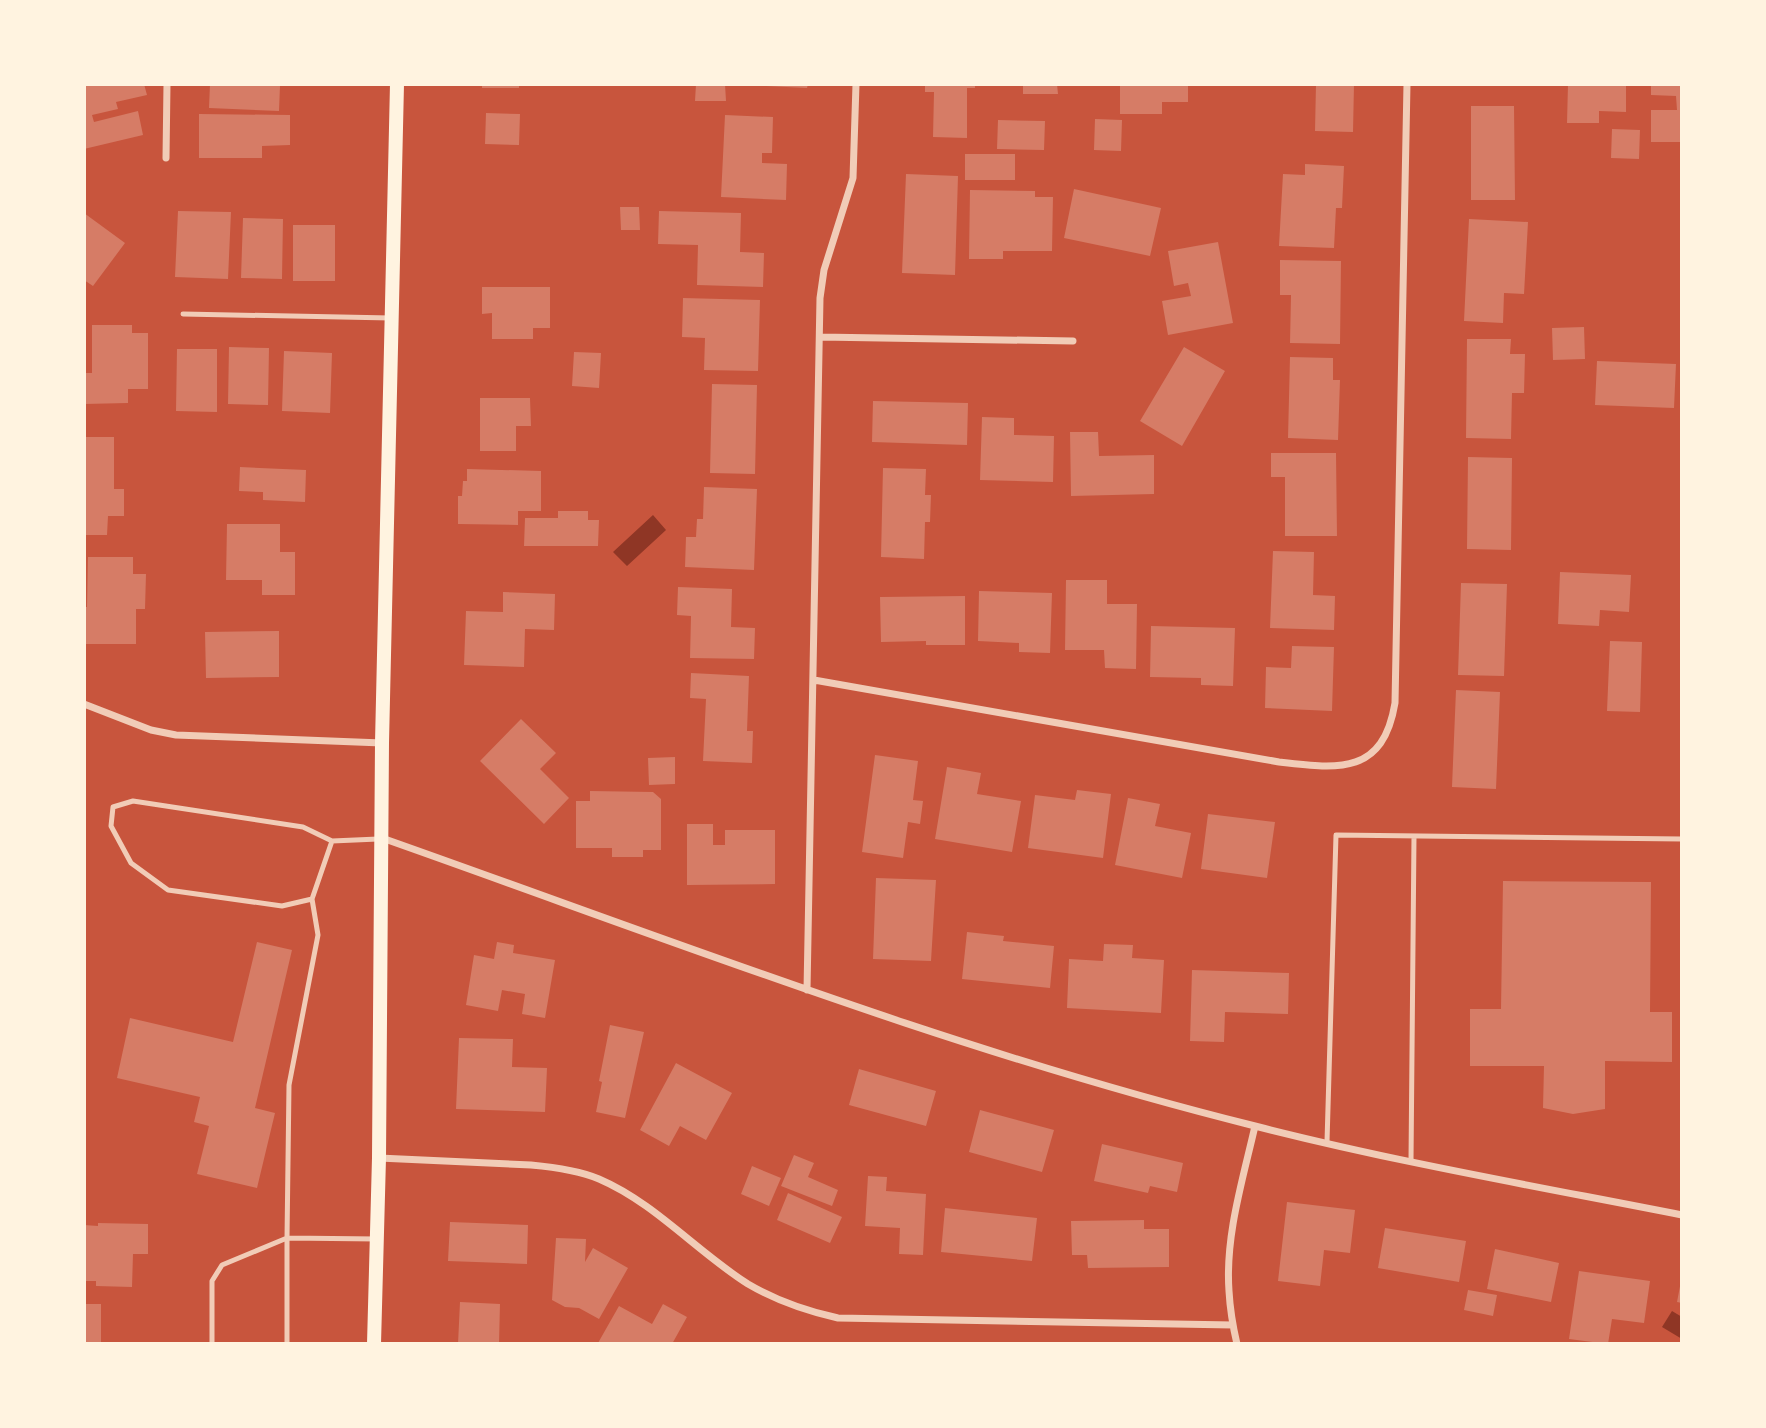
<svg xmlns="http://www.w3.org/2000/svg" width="1766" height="1428" font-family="'PT Sans Narrow',sans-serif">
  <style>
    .water { fill: #8f3625 }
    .building { fill: #d67c66 }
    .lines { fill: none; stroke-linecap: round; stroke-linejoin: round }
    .service { stroke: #f1ccb7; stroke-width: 5 }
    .minor { stroke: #f1ccb7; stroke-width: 7 }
    .secondary { stroke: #fff3e0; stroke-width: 14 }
  </style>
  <rect width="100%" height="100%" fill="#c8553d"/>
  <!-- water -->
  <path class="water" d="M653,515l13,15 -39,36 -14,-14z
    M1672,1311l10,6v22l-20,-12z"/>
  <!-- building -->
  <path class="building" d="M84,84h60l3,11 -31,7 2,7 -26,6 2,7 44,-11 5,24 -59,14z
    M210,84h64v2h6l-1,25 -70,-3z
    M482,84h37v4h-37z
    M696,84h29l1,17h-31z
    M766,84h42l-1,4 -41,-2z
    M925,84h50v4h-8v50l-34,-1 1,-45h-9z
    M1023,84h34l1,10h-35z
    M1120,84h68v18h-26v12h-42z
    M1316,84h38l-1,48 -38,-1z
    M1568,84h58v28l-27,-1v12h-32z
    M1651,84h31v58h-31v-32h26l-1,-14 -25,-1z
    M1471,106h43l1,94h-44z
    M486,113l34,1 -1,31 -34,-1z
    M199,114l91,1v30l-28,1v12h-63z
    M725,115l48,2 -1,36h-10v10l25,1 -1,36 -65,-3z
    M1095,119l27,1 -1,31 -27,-1z
    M998,120l47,1 -1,29 -47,-1z
    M1612,129l28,1 -1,29 -28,-1z
    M965,154h50v26h-50z
    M1305,164l39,2 -2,42h-6l-2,40 -55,-2 4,-72 22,1z
    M906,174l52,2 -3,99 -53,-2z
    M1074,189l87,19 -11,48 -86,-18z
    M970,190l65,1v6h18l-1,54h-49v8h-34z
    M620,207h19l1,23h-19z
    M178,211l53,1 -3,67 -53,-2z
    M659,211l82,2 -1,39 24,1 -1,34 -66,-2 1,-40 -40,-1z
    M84,213l41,30 -32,43 -9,-6z
    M243,218l40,1 -1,60 -41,-1z
    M1469,219l59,3 -4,72 -20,-1 -1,30 -39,-2z
    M293,225h42v56h-42z
    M1218,242l15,81 -65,12 -6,-34 29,-5 -3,-13 -14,3 -6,-35z
    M1280,260l61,1 -1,83 -50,-1 1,-48h-11z
    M482,287h68v41h-17v11h-41v-26l-10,1z
    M683,298l77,2 -2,71 -54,-1 1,-32 -23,-1z
    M92,325h40v8h16v56h-20v14l-44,1v-31h8z
    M1584,327l1,32 -32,1 -1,-32z
    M1467,339h44l-1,15h15l-1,39h-12l-1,46 -45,-1z
    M229,347l40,1 -1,57 -40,-1z
    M1184,347l41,24 -43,75 -42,-25z
    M177,349h40v63l-41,-1z
    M284,351l48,2 -2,60 -48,-2z
    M574,352l27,1 -2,35 -27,-2z
    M1290,357l43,1v22h7l-2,60 -50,-2z
    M1597,361l79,3 -2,44 -79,-3z
    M712,384l45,1 -2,89 -45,-1z
    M480,398h50l1,28h-15v25h-36z
    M873,401l95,2 -1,42 -95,-3z
    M982,417l32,1v17l40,1 -1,46 -73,-2z
    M1070,432h28l1,24 55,-1v39l-83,2z
    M84,437h30v52h10v27h-16l-1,19h-23z
    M1271,453h65l1,83h-52v-59h-14z
    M1468,457l44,1 -1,92 -44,-1z
    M240,467l66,3 -1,32 -42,-2v-8l-24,-1z
    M883,468l43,1 -1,26h6l-1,27h-5l-1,37 -43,-2z
    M467,469l74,2v40h-23v14l-60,-1v-28h4l1,-15h4z
    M704,487l53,2 -3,81 -69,-3 1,-30h10l1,-18h6z
    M558,511h30v9h11l-1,26h-74l1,-28h33z
    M227,524h53v28h15v43h-33v-15h-36z
    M1273,551l41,1 -1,43 22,1 -1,34 -64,-2z
    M88,557h45v17h13l-1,35h-9v35h-52v-37h3z
    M1560,572l71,3 -2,37 -29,-2 -1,16 -41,-2z
    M1066,580h41v24h30l-1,65 -31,-1 -1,-18h-39z
    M1461,583l46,1 -3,92 -46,-1z
    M678,587l54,2 -1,38 24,1 -1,31 -64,-1 1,-42 -14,-1z
    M979,591l73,2 -2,60 -31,-1v-9l-41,-2z
    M503,592l52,2 -1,36 -29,-1 -1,38 -60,-2 2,-54 37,1z
    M965,596v49h-39v-4l-45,1 -1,-45z
    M1151,626l84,2 -2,58 -32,-1v-7l-51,-1z
    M279,631v46l-73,1 -1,-46z
    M1610,641l32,1 -2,70 -33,-1z
    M1292,646l42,1 -2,64 -67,-3 1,-41 25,1z
    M691,673l58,3 -2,55h6l-1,32 -49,-2 3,-62 -16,-1z
    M1456,690l44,2 -4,97 -44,-2z
    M521,719l35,34 -16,16 29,29 -25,26 -64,-63z
    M875,755l43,6 -5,39 10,1 -3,23 -12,-2 -5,36 -41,-6z
    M675,757v27l-26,1 -1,-27z
    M947,767l34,6 -4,21 44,7 -9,51 -77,-13z
    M1077,790l34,4 -8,64 -75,-10 7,-53 40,5z
    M590,791l63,1 8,7v51h-18v7h-31v-9h-36v-47h14z
    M1128,798l32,6 -5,22 36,7 -9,45 -67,-13z
    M1208,814l67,8 -8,56 -66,-9z
    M687,824h26v21h12v-15h50v54l-88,1z
    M876,878l60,2 -5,81 -58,-2z
    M1503,881l148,1 -1,130h22v50l-67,-1v48l-32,5 -30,-6 1,-42h-74v-57h31z
    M967,932l37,4 -1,5 51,5 -4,42 -88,-9z
    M257,942l35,8 -37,158 20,5 -18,75 -60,-14 12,-48 -15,-4 6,-25 -83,-19 13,-60 103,24z
    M497,942l17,3 -1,8 42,7 -10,58 -23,-4 3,-20 -23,-4 -4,21 -32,-6 8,-50 20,4z
    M1104,944l29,1 -1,13 32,2 -3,53 -94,-5 2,-49 34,2z
    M1192,970l97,3 -1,41 -63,-2 -1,30 -34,-1z
    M610,1025l34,7 -19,86 -29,-6 6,-30 -3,-1z
    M459,1038l54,1 -1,28 35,1 -2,44 -89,-3z
    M676,1063l56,30 -26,47 -26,-14 -11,20 -29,-16z
    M859,1069l77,22 -10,35 -77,-21z
    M980,1110l74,20 -12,42 -73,-20z
    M1102,1144l81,19 -6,29 -27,-6 -2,7 -54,-12z
    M794,1155l20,8 -6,14 30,13 -6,16 -51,-20z
    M752,1166l29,12 -12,28 -28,-12z
    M868,1176l19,1 -1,14 40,3 -3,61 -24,-1 1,-26 -35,-2z
    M788,1193l54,24 -12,26 -53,-23z
    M1287,1202l68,8 -5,43 -26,-3 -4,36 -42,-5z
    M945,1208l92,10 -5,43 -91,-9z
    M1144,1220v9h25v38l-81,1 -1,-13h-15l-1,-34z
    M450,1222l78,3 -1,39 -79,-3z
    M98,1223l50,1v30h-15l-1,33 -36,-1v-5h-12v-56l14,1z
    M1385,1228l81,13 -7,41 -81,-14z
    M556,1238l30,1 -1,23 8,-14 35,20 -29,51 -20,-11 -14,-1 -13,-7z
    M1495,1249l64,14 -8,39 -64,-13z
    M1579,1271l71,10 -6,42 -32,-4 -4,25 -39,-5z
    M1681,1281h1v22l-5,-1z
    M1468,1290l29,5 -4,21 -29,-6z
    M460,1302l40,2 -1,40h-41z
    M84,1304h17v40h-17z
    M663,1304l24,13 -15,27 -74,-1 21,-37 33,18z"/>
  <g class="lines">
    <!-- service -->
    <path class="service" d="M183,314l208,4
      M332,841l-20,58 6,36 -29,150 -2,153 90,1
      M312,899l-30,7 -114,-16 -37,-27 -20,-37 2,-19 20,-6 170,26 29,14 46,-2
      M1327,1142l9,-307 346,4
      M1411,1161l3,-325
      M212,1344v-63l10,-16 65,-27v106"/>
    <!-- minor -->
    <path class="minor" d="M166,158l1,-74
      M820,337l253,4
      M814,680l465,82c60,7 104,13 116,-59l12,-619
      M84,704l67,26 25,5 206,8
      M382,838c289,102 575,214 873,288 141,36 285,61 427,89
      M807,990l13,-692 4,-28 29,-92 3,-94
      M379,1158l152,7c22,2 47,5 68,14 56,24 98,73 149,105 29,17 58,27 90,34l395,7
      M1237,1344c-4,-17 -7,-35 -8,-53 -4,-55 14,-112 26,-165"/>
    <!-- secondary -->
    <path class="secondary" d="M374,1344l5,-186 3,-415 15,-659"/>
  </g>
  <!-- border -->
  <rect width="1766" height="1428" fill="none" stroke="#fff3e0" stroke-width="172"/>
</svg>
